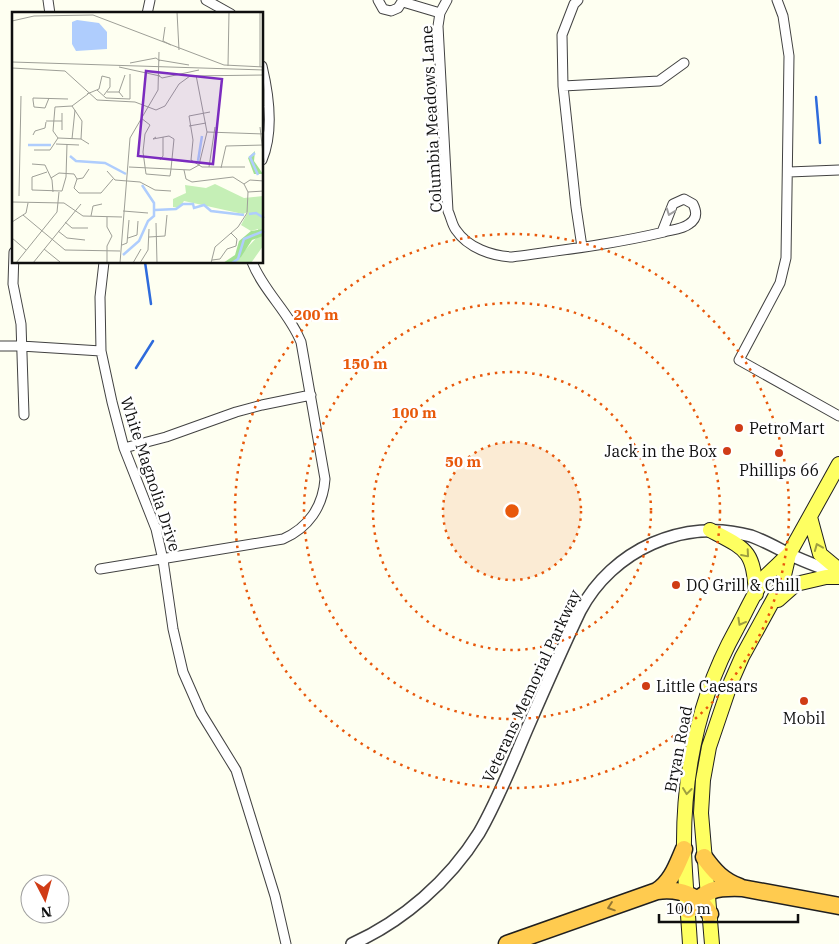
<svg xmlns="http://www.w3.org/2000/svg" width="839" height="944" font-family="'IBM Plex Serif',serif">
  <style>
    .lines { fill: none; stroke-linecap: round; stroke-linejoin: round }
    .stream { stroke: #2e6bdc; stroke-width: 2.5 }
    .minor-casing { stroke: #424242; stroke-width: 11 }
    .tertiary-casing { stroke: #424242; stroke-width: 14 }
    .primary-casing { stroke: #202020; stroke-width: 16 }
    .motorway-casing { stroke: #202020; stroke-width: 19 }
    .minor { stroke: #fff; stroke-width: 9 }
    .tertiary { stroke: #fff; stroke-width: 11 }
    .primary { stroke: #feff61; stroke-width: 14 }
    .motorway { stroke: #ffcb4f; stroke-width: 16 }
    .oneway { stroke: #9f9f9f }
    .oneway2 { stroke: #9e9f40 }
    .oneway3 { stroke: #937632 }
    .ring { fill: none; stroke: #e8590c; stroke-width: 2.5; stroke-dasharray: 2.5 5 }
    .poi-dot { fill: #d03c16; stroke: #fff; stroke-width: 2 }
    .labels { text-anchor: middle; stroke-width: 5; stroke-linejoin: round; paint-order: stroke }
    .street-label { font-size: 16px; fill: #0f0f0f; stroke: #fff }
    .poi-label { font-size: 16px; fill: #0f0f0f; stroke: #fff; text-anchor: start }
    .inset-river { fill: none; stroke: #afcdfd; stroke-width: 2.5 }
    .inset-road { fill: none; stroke: #9e9f97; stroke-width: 1 }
    .view { fill: #7b2cbf; fill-opacity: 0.15; stroke: #7b2cbf; stroke-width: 2.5 }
    .inset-edge { fill: none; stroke: #0f0f0f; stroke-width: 2.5 }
    .centre { fill: #e8590c; stroke: #fff; stroke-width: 2.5 }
    .ring-label { font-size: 15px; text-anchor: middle; font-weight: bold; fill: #e8590c; stroke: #fff; stroke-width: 5; stroke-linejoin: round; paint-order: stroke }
  </style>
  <rect width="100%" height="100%" fill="#fefff1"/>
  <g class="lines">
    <!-- stream -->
    <path class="stream" d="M816,97l4,46
      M145,262l6,42
      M136,368l17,-27"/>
    <!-- minor casing -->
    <g class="minor-casing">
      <path id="minor" d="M48,0l2,14
        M206,0l25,14
        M378,0l5,9 8,2 7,-3 5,-8
        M447,0l-7,13 -2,13 10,185c3,6 4,14 8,19 12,18 36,26 56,27 51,-7 102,-13 152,-25 7,-2 19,-3 25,-8 8,-5 8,-12 4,-20l-9,-5 -11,5 -11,28
        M578,0l-4,4 -12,31 1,51 13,121 6,40
        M777,0l6,16 6,40 -3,202 -6,25 -41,77 100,56
        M403,2l37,11
        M147,14l3,-14
        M262,66c7,29 12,66 0,94
        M563,86l96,-5 25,-18
        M789,172l50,-2
        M14,252l-1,32 8,40 3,91
        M104,262l-4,35 1,54 11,51 12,46 32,81 7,31 10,69 10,43 18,41 35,57 39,126 11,48
        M0,346h21l80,5
        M124,448l42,-11 70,-25 26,-7 49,-10
        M100,569l183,-30c25,-11 40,-32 42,-60l-24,-137c-12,-30 -37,-50 -49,-80"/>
    </g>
    <!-- tertiary casing -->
    <g class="tertiary-casing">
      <path id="tertiary" d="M352,944c51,-23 97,-63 127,-111 19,-33 33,-69 48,-104 17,-39 34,-78 53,-118 32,-61 104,-94 171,-75 14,5 26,12 38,18 16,8 33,14 50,20"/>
    </g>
    <!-- primary casing -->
    <g class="primary-casing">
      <path id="primary" d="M810,517l10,37 19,16
        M710,530c38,20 43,20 46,64
        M778,600l18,-16 30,-7h13
        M690,944c-2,-32 -5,-63 -6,-94 -1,-79 15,-154 53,-222 8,-14 20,-42 30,-53 7,-7 15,-14 22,-21
        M712,944l-11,-131 2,-33 6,-33 22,-65 11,-25 40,-73 7,-30 50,-90"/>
    </g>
    <!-- motorway casing -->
    <g class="motorway-casing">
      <path id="motorway" d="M704,857c10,14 19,24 36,30
        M657,891c22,-3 41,4 53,23
        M688,910c17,-21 28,-23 54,-22l97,18
        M507,944l150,-53c15,-10 20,-26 27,-42"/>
    </g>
    <!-- minor -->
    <use href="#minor" class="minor"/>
    <!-- tertiary -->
    <use href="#tertiary" class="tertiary"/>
    <!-- primary -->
    <use href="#primary" class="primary"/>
    <!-- motorway -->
    <use href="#motorway" class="motorway"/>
  </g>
  <!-- one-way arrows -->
  <defs><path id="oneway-chevron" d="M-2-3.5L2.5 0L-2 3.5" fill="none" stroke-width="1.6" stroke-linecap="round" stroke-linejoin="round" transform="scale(1.25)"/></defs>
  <use class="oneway" href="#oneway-chevron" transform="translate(670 212) rotate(110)"/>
  <g class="oneway2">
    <use href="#oneway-chevron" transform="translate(818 547) rotate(-112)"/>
    <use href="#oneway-chevron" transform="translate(746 554) rotate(49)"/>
    <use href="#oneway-chevron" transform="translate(741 622) rotate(119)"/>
    <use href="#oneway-chevron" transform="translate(687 791) rotate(97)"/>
  </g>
  <use class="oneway3" href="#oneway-chevron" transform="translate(611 907) rotate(161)"/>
  <!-- distance rings -->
  <circle cx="512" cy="511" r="69" fill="#e8590c" fill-opacity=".12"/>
  <g class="ring">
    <circle cx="512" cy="511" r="69"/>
    <circle cx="512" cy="511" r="139"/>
    <circle cx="512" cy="511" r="208"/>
    <circle cx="512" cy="511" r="277"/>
  </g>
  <!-- markers -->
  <g class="poi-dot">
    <circle cx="739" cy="428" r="5"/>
    <circle cx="727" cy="451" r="5"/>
    <circle cx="779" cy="453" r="5"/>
    <circle cx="676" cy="585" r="5"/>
    <circle cx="646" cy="686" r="5"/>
    <circle cx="804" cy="701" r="5"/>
  </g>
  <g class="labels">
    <!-- street labels -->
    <g class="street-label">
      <text transform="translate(431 119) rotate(-93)" y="6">Columbia Meadows Lane</text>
      <text transform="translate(151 474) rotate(72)" y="6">White Magnolia Drive</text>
      <text transform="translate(531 686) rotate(-65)" y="6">Veterans Memorial Parkway</text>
      <text transform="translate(678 749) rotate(-79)" y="6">Bryan Road</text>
    </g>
    <!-- poi labels -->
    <g class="poi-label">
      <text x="749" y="434">PetroMart</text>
      <text x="717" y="457" text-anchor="end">Jack in the Box</text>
      <text x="779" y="476" text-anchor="middle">Phillips 66</text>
      <text x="686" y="591">DQ Grill &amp; Chill</text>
      <text x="656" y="692">Little Caesars</text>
      <text x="804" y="724" text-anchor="middle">Mobil</text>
    </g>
  </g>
  <!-- overview -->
  <g transform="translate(12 12)">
    <rect width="251" height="251" fill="#fefff1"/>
    <path d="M203,172l29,14 19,-2v50l-12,17h-18l25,-27v-7l-7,2 -10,-6 7,-13 -5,2 -59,-13 -5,7 -6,-1v-8l13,-6 -1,-8 21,3z" fill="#c5efb6"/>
    <path d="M243,139l-1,10 9,13h-9l-6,-16zM252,217l-1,7 -11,4 -11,17 -8,6h-10l12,-8 4,-14 12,-10z" fill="#a3e193"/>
    <path d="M65,8l22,3 8,9v17l-31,2 -4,-7v-22z" fill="#afcdfd"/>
    <path class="inset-river" d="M16,133h23M243,141l-5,4 8,18M58,144l6,5 29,2 21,11M186,149l4,-25M143,198l21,-1 7,-5h10l1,4 10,-3 7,6 33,4M237,202l7,-1 8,5M111,243l16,-14 9,-20 6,-5v-13l-12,-18M220,251l6,-4 6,-20 20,-8"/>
    <path class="inset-road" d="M165,0l2,38M0,9l22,-5 59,-1 131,50 40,2M153,15l-2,14 8,4M147,48l30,5M0,50l252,8M118,51l26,-5 4,3M216,54l1,-54M107,55l41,9M248,55v-55M0,56l53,3 32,29 38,2 21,8 9,-4 14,-22 11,-8 74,-1M146,63l4,3 37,-8M251,63l1,15M90,64l8,2v9l-6,8M85,78l9,8 24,1M252,78v16M95,80h12l4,5M107,80l6,-17M75,82l12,-5 3,-13M76,82l-16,12 -17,1 -2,24 5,7 23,1 8,5M118,87v-25M21,88v-2l35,1M21,88l1,7 11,1 4,-10M60,94l10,15 -1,18M198,100l-21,4 4,24 -2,20 11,7h43M129,106l9,7 -5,9 -2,18 3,22 24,2 1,-7M34,109h16M177,114l17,-3M248,115l4,35M50,118v-17M195,120l57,2M21,123l2,-4 10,-3 1,-6M144,125l-3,2 16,-3 5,3 -3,30M60,127l3,-29M44,132l23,1M22,138h16l8,-12M148,148l3,-4v-19M20,152l13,1 7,15 1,12M117,155l61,3 9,-5 8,-33 -11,-57M197,155l6,-40M209,156l5,-22 38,-1M172,158l2,9 6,3 41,-5 11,7 4,8 -1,21 -9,14 -23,20 -4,16M95,159l8,9 25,2 15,8 16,1M35,160l-15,5v13l30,1 4,-14 1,-33M39,166l8,-5 15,1 3,5 -3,9 5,5h22l12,-14M65,167l6,-1 6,-9M232,172l6,-4 14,1M236,180l16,-1M7,184l2,-100M0,190l52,1 19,13 39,1M111,199l25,2M11,203l42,35 55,1M79,204l2,-10 9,-2M0,210l14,-9 2,-10M53,210l7,6h16M144,211l1,40M46,219l9,7 18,2M137,225l16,-1 2,-21M0,226l14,12M116,226l9,-3 1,-14M110,233l5,-2 2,-23M32,237l16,13M200,248l8,-1 7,-10 9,-3 1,-7 -6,-6M4,251l41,-51 2,-20M21,251l48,-59M95,251v-17l5,-10 -5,-9v-10M108,251l10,-125 28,-48 1,-38M121,251l8,-14M128,251l8,-13 1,-21"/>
    <path class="view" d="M134,59l76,8 -9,85 -75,-8z"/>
    <rect width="251" height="251" class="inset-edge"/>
  </g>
  <circle cx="512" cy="511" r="8" class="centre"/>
  <g class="ring-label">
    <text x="316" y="320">200 m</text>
    <text x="365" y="369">150 m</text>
    <text x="414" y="418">100 m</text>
    <text x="463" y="467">50 m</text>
  </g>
  <!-- north arrow -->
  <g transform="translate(45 899) rotate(174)"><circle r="24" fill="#ffffff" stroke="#9f9f9f"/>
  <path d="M0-4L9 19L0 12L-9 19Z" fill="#d03c16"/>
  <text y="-8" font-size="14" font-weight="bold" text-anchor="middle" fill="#0f0f0f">N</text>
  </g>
  <!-- scale -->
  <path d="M659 914v8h139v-8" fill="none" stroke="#0f0f0f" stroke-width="2.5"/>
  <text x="666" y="914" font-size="15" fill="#0f0f0f" stroke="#ffffff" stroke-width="4" paint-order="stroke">100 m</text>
</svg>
